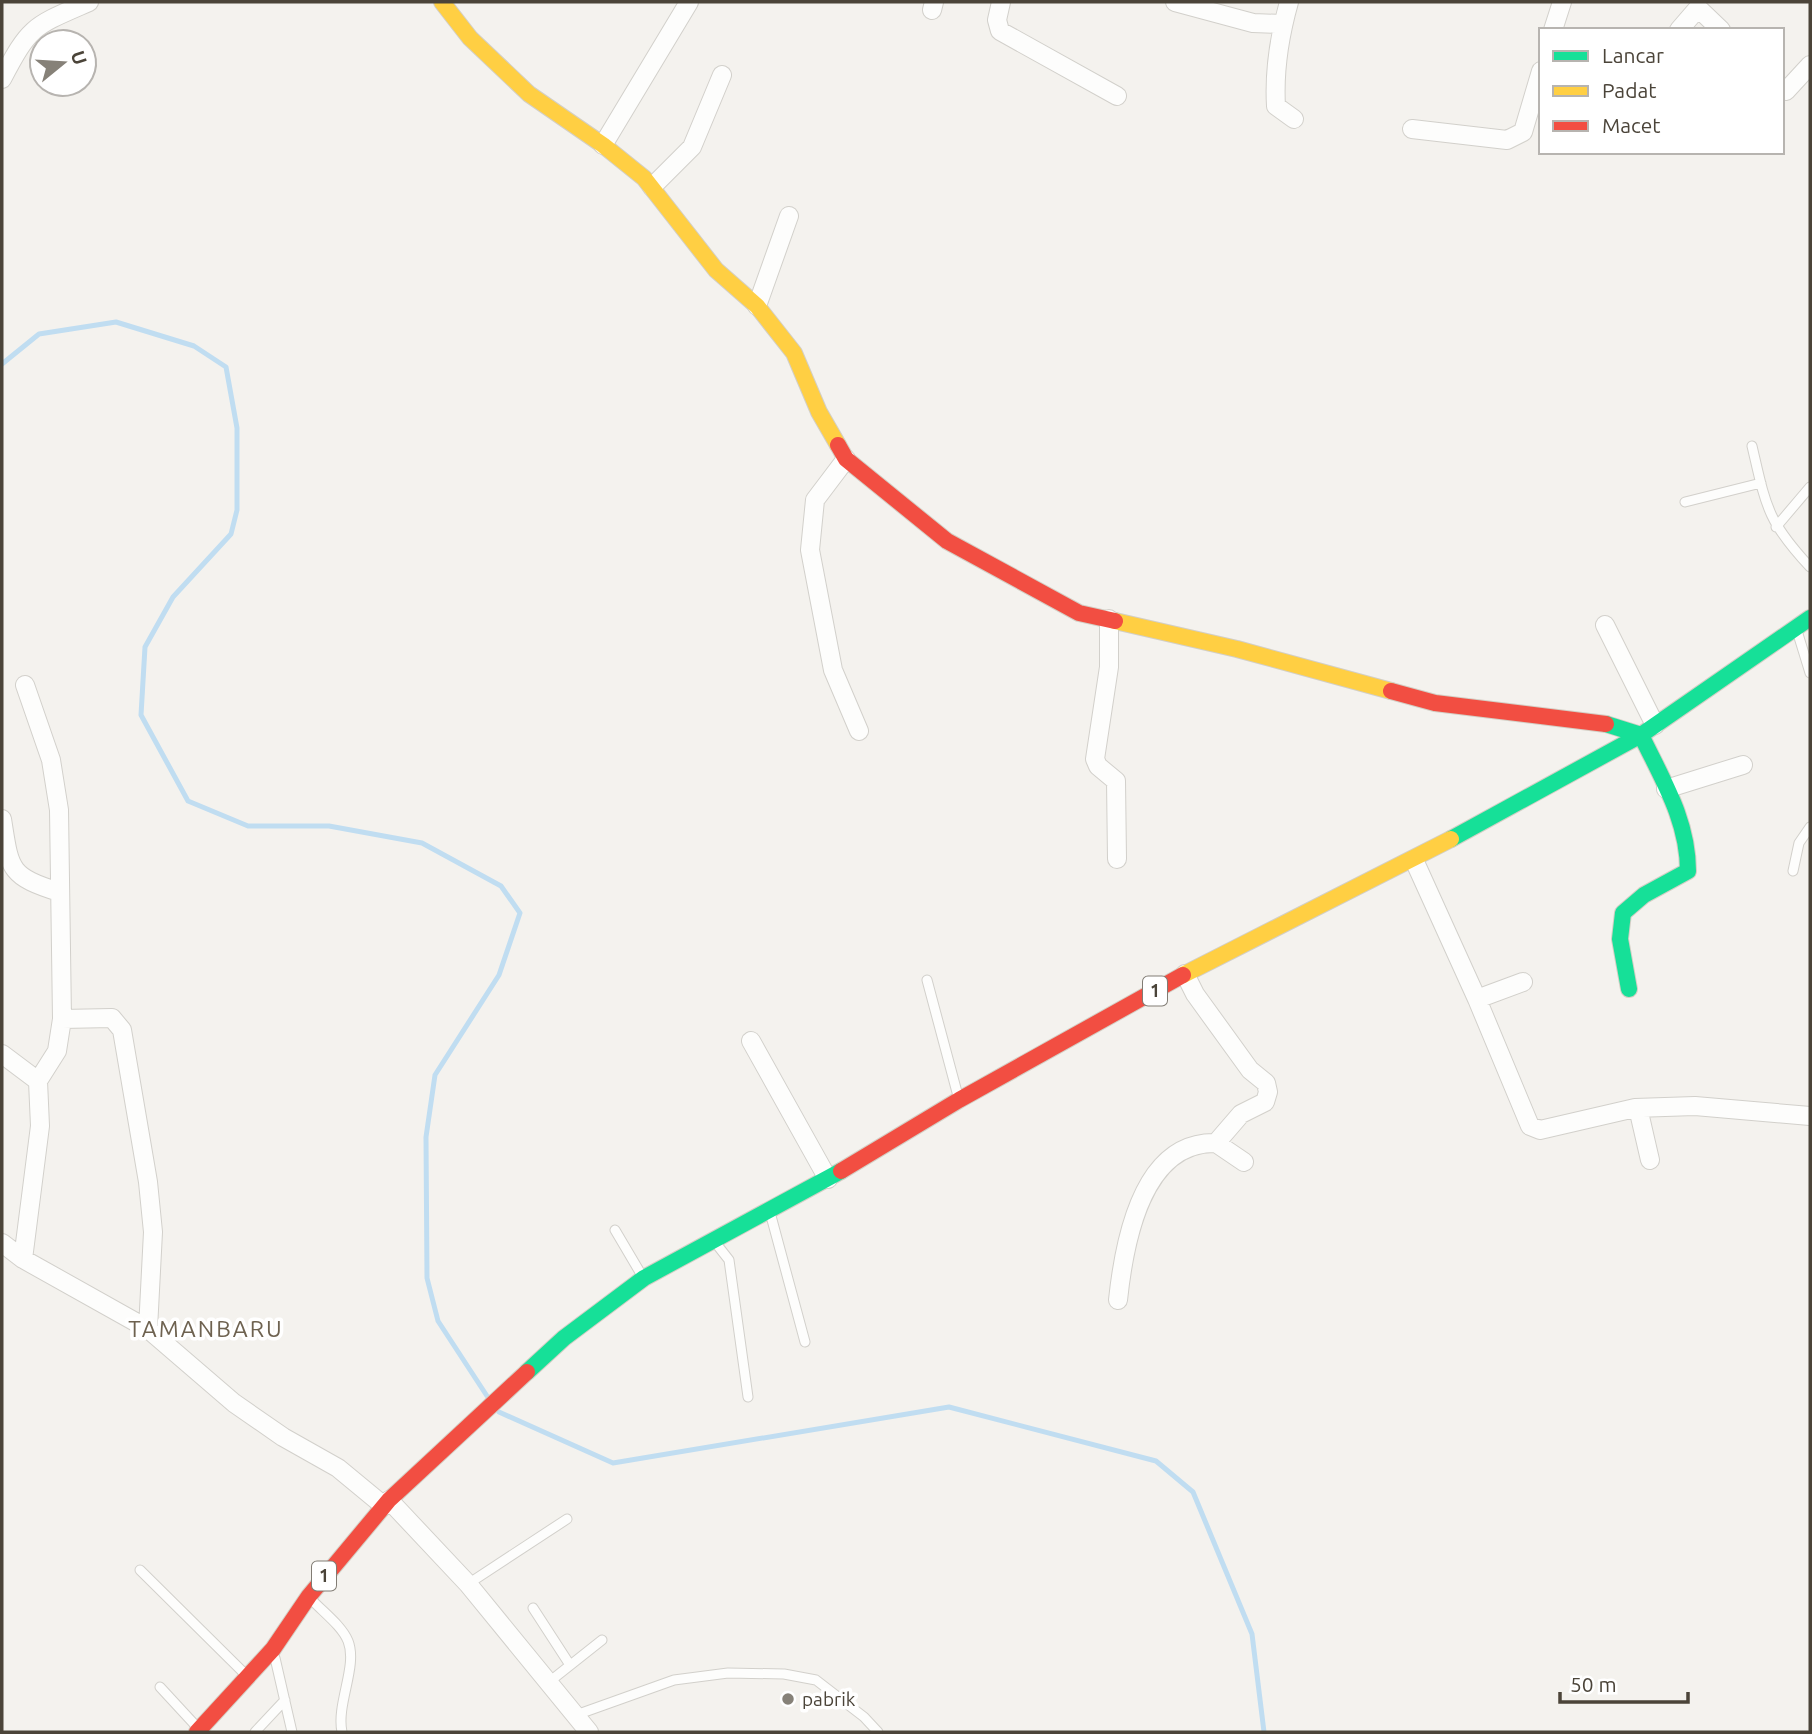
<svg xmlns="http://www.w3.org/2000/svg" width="1812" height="1734" font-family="Ubuntu,sans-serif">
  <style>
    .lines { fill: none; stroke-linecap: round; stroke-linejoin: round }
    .stream { stroke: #c0ddf1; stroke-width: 5 }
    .lane-casing { stroke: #d2d0cb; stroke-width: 11 }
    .street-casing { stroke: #d2d0cb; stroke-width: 20 }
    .fast-casing { stroke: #d3cfc5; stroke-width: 18 }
    .slow-casing { stroke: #d3cfc5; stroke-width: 18 }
    .jam-casing { stroke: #d3cfc5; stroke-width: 18 }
    .lane { stroke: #fdfdfc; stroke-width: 9 }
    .street { stroke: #fdfdfc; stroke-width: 18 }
    .fast { stroke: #16e098; stroke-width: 16 }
    .slow { stroke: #ffcf43; stroke-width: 16 }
    .jam { stroke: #f24e42; stroke-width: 16 }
    .poi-dot { fill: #868178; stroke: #fff; stroke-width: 2.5 }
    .labels { text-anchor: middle; stroke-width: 7; stroke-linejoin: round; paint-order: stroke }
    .shield { fill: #fff; stroke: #817c74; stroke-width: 2 }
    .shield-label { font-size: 18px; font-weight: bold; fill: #4b4439 }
    .poi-label { font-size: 19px; fill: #4b4439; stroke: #fff; text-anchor: start }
    .quarter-label { font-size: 23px; letter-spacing: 2px; fill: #6e6250; stroke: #fff }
  </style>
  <rect width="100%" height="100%" fill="#f4f2ee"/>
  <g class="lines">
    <!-- stream -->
    <path class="stream" d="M2,364l37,-30 77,-12 78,24 32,21 11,61v82l-6,24 -58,63 -28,50 -4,68 47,86 60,25h81l93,17 79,43 19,27 -21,62 -64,100 -9,62 1,141 11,43 49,75
      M499,1412l114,51 336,-56 207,54 37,31 59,142 12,98"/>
    <!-- lane casing -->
    <g class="lane-casing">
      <path id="lane" d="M1752,446c14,60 15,75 58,121
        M1685,502l76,-19
        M1776,527l34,-40
        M1798,634l12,39
        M1793,871l6,-28 11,-16
        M927,980l31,116
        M771,1216l34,126
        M615,1230l26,44
        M718,1246l11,14 19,137
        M140,1570l104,103
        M468,1584l99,-65
        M312,1600c11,12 30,26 36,41 10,25 -12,63 -6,91
        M533,1608l37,57
        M275,1658l17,74
        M549,1682l53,-42
        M160,1687l36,39
        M576,1715l98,-35 54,-7 56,1 32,6 48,37 14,15
        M255,1732l30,-32"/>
    </g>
    <!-- street casing -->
    <g class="street-casing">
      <path id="street" d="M1001,2l-4,18 3,11 117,65
        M1175,2l78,21 30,1
        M1289,2c-9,32 -15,70 -13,104l18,13
        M932,10l2,-8
        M1553,30l9,-28
        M1679,30l19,-22 23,22
        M2,79c28,-54 32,-53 87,-77
        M1782,88l4,3 24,-26
        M1412,129l95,11 16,-8 18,-61
        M603,145l86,-143
        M652,187l40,-40 30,-72
        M757,306l32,-90
        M846,459l-31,41 -5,50 23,120 26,61
        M1109,619v48l-14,92 3,7 18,15 1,78
        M1605,625l50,100
        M1666,789l77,-24
        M2,819c8,50 6,57 57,73
        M1414,860l63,139 53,127 10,4 95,-22 60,-2 115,10
        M1185,974l10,20 55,76 16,13 2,9 -3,10 -24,12 -25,29 28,19
        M1477,999l46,-17
        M62,1019l50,-1 10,12 26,152 5,50 -5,97
        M751,1041l77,138
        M2,1054l36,27
        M1638,1108l12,52
        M2,1243l21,16 125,70 86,74 49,34 55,31 46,38
        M23,1259l17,-133 -2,-45 19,-30 5,-32 -3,-209 -8,-50 -26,-75
        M1118,1300c6,-57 24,-159 98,-157
        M389,1500l79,84 121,148"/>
    </g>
    <!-- fast casing -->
    <g class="fast-casing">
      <path id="fast" d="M1606,724l35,11c21,44 47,85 47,136l-44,24 -21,18 -3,26 9,50
        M1451,839l190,-104 169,-117
        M527,1372l37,-34 80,-60 197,-107"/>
    </g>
    <!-- slow casing -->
    <g class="slow-casing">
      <path id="slow" d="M442,2l28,36 59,56 74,51 41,33 72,92 41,36 37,47 25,59 19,33
        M1115,621l122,28 154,42
        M1183,975l268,-136"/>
    </g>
    <!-- jam casing -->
    <g class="jam-casing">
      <path id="jam" d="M838,445l8,14 101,82 132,72 36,8
        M1391,691l44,12 171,21
        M841,1171l118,-71 224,-125
        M197,1732l76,-83 36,-53 80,-96 138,-128"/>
    </g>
    <!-- lane -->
    <use href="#lane" class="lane"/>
    <!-- street -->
    <use href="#street" class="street"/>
    <!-- fast -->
    <use href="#fast" class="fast"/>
    <!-- slow -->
    <use href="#slow" class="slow"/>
    <!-- jam -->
    <use href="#jam" class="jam"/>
  </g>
  <!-- markers -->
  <circle class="poi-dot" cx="788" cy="1699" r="7"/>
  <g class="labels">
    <!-- shield labels -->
    <g class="shield">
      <rect x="1143" y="976.5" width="24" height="29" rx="5"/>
      <rect x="312" y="1561.5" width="24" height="29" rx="5"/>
    </g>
    <g class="shield-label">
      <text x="1155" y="997">1</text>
      <text x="324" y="1582">1</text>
    </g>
    <!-- poi labels -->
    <g class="poi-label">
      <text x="802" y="1706">pabrik</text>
    </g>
    <!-- quarter labels -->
    <g class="quarter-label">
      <text x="206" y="1337">TAMANBARU</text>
    </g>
  </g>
  <!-- border -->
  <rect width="1812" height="1734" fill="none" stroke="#4b4439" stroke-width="7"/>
  <!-- legend -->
  <rect x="1539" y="28" width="245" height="126" fill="#ffffff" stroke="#b7b4b0" stroke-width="2"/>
  <rect x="1553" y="51" width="35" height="10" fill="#16e098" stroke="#b7b4b0" stroke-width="2"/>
  <text x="1602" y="63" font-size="21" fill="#4b4439">Lancar</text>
  <rect x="1553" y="86" width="35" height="10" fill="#ffcf43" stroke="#b7b4b0" stroke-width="2"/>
  <text x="1602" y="98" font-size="21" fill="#4b4439">Padat</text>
  <rect x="1553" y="121" width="35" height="10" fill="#f24e42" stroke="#b7b4b0" stroke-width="2"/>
  <text x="1602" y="133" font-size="21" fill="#4b4439">Macet</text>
  <!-- north arrow -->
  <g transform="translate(63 63) rotate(72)"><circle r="33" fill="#ffffff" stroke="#b7b4b0" stroke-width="2"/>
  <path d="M0-5L12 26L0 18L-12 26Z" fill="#868178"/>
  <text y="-10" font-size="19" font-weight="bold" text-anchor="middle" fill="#4b4439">U</text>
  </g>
  <!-- scale -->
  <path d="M1560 1692v10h128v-10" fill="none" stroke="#4b4439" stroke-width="3.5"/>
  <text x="1570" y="1692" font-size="21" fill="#4b4439" stroke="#ffffff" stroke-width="5" paint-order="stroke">50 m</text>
</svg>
